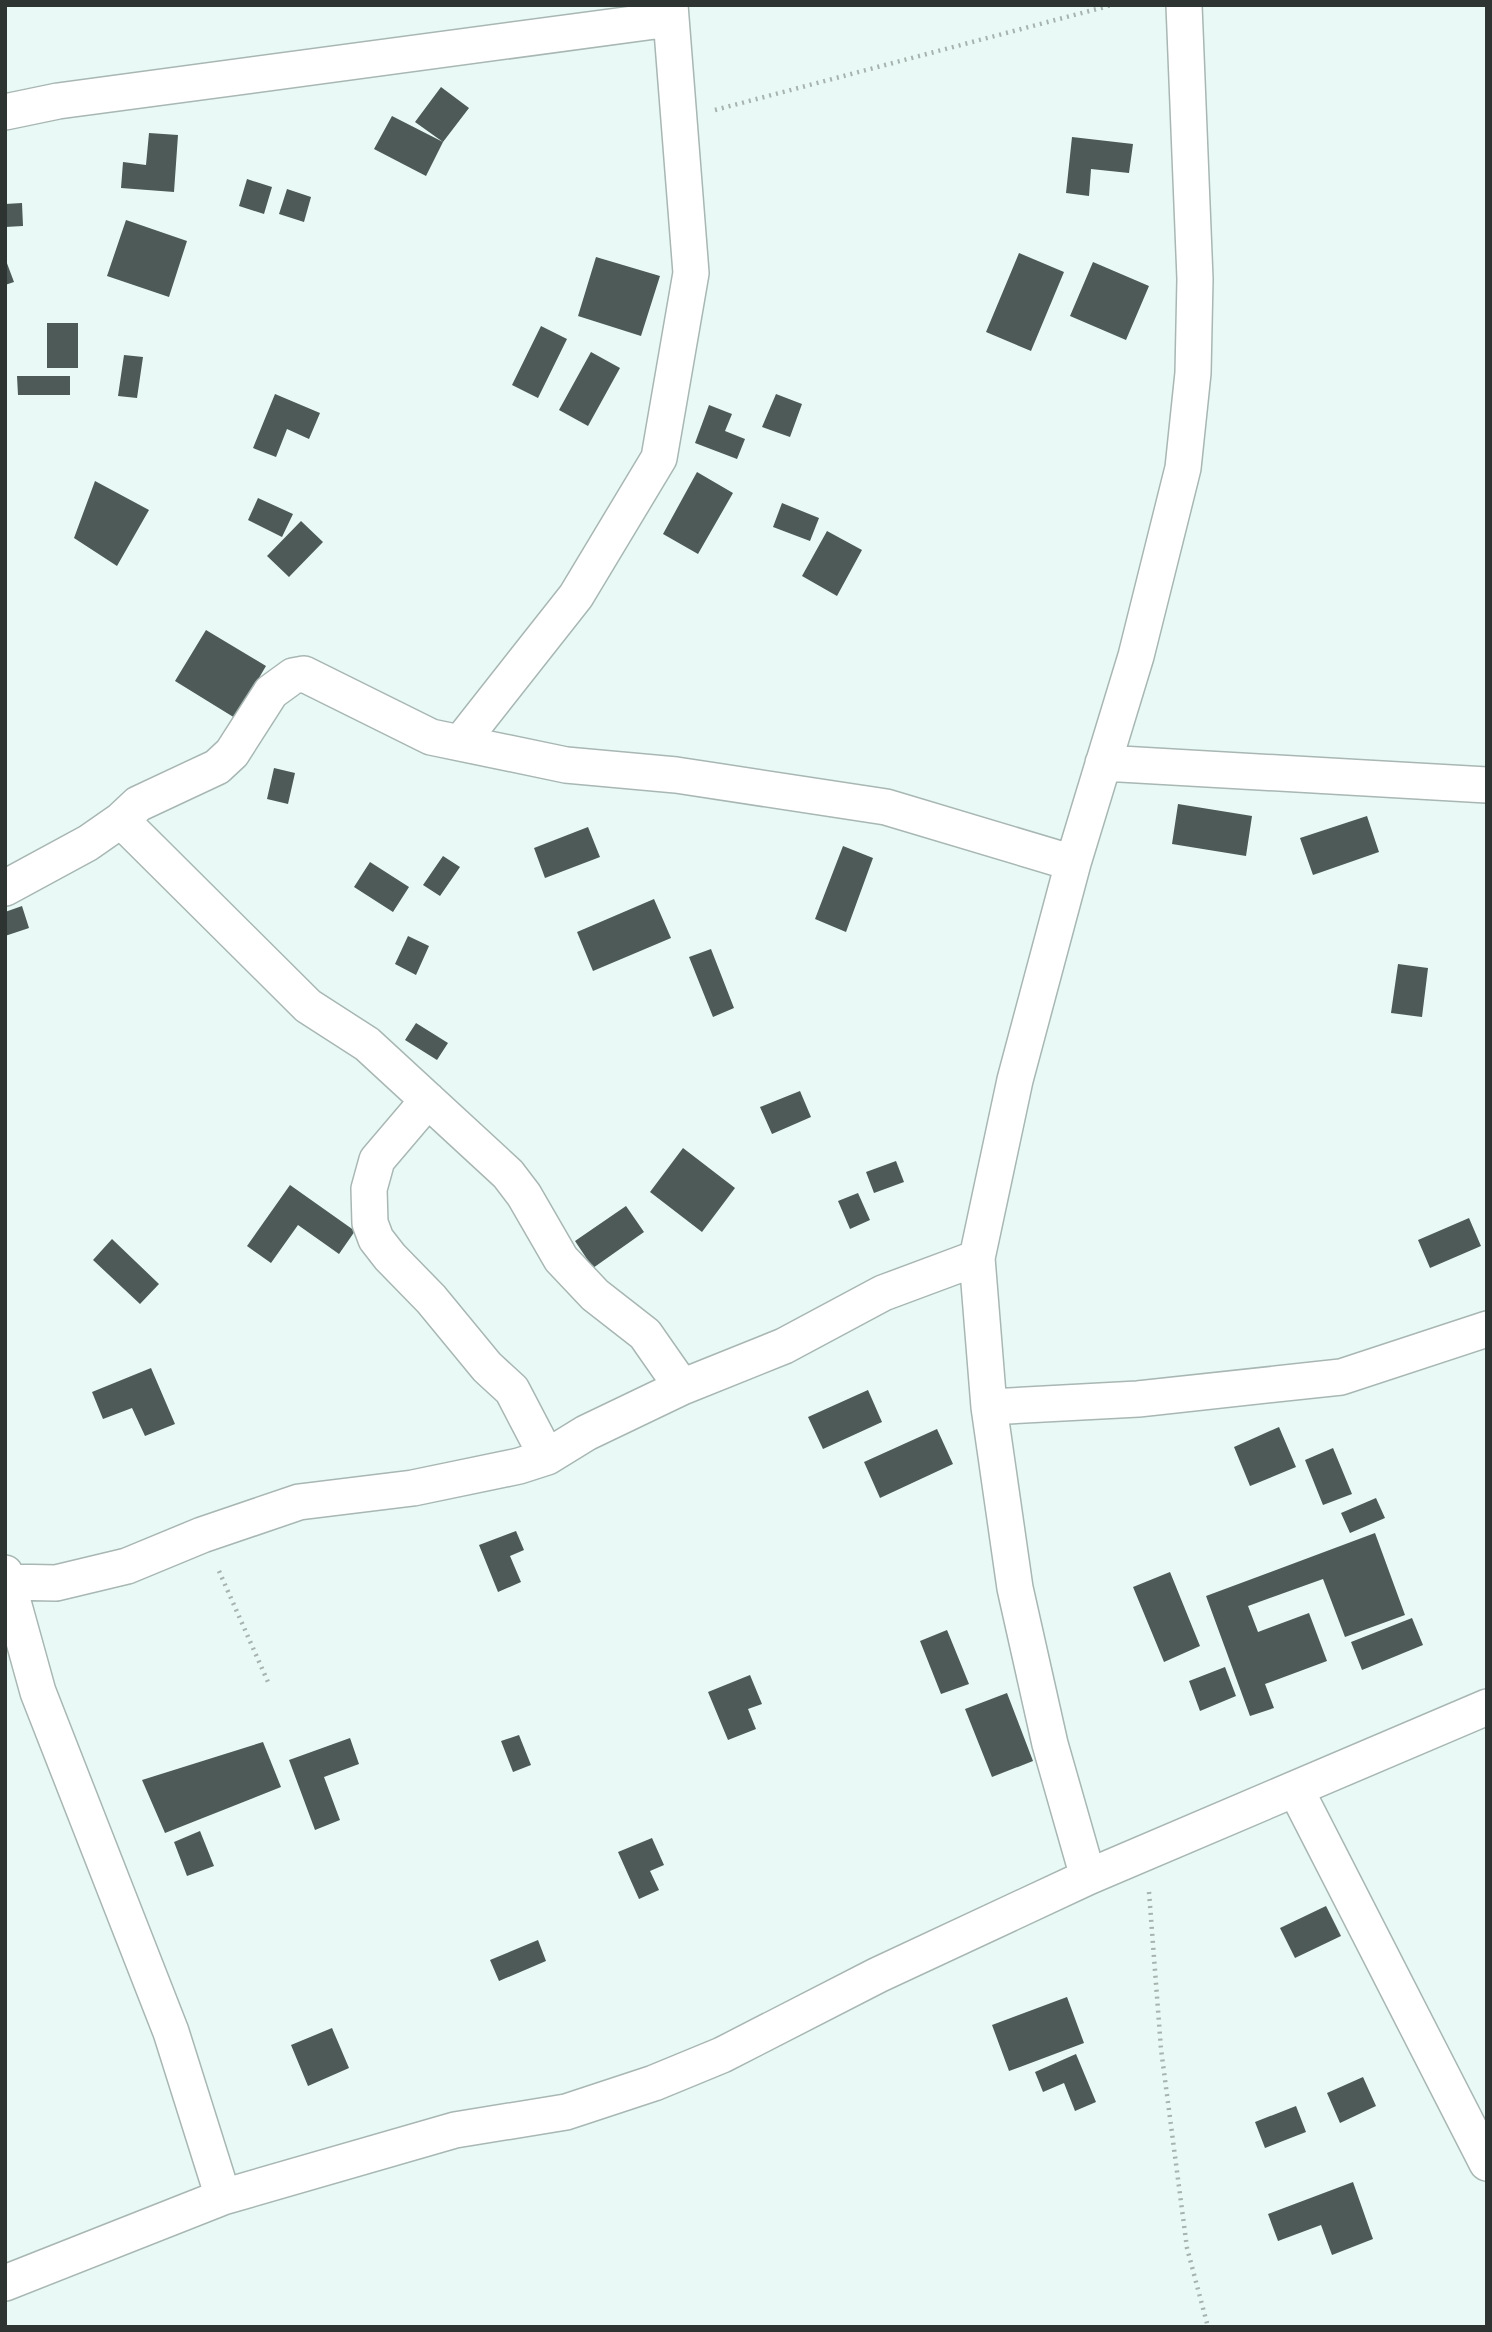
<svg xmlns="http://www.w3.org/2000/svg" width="1492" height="2332" font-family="Commissioner,sans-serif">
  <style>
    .building { fill: #4d5a57 }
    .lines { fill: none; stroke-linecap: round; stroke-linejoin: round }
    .street-casing { stroke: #a8b7b3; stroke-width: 38 }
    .path { stroke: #a6b3af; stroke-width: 4.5; stroke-dasharray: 2 5; stroke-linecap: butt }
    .street { stroke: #fff; stroke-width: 35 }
  </style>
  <rect width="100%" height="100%" fill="#e9f9f5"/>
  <!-- building -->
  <path class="building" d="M441,87l28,21 -26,34 -17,34 -52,-27 18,-33 51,26 -28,-20z
    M149,133l29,2 -4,57 -53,-4 2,-26 23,3z
    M1072,137l61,7 -4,29 -38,-4 -2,27 -23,-3z
    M247,179l25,8 -8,27 -25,-8z
    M287,189l24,8 -7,25 -25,-8z
    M22,203l1,23 -18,1v-23z
    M126,220l61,21 -18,56 -62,-21z
    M1019,253l45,19 -33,79 -45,-19z
    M596,257l64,19 -19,60 -63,-20z
    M5,258l9,24 -9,3z
    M1093,262l56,24 -23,54 -56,-24z
    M47,323h31v45h-31z
    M541,326l26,13 -29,59 -26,-13z
    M591,352l29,16 -32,58 -29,-16z
    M124,355l19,2 -6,41 -19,-2z
    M17,376h53v19h-52z
    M275,394l45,19 -11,26 -22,-10 -11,28 -23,-9z
    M776,394l26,10 -12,33 -28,-10z
    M709,405l23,9 -7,17 20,8 -8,20 -42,-16z
    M697,472l36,21 -35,61 -35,-20z
    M95,481l54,29 -32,56 -43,-28z
    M258,498l35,16 -11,23 -34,-17z
    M782,503l37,15 -9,23 -37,-14z
    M301,521l22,21 -34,35 -22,-21z
    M827,531l35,19 -25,46 -35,-20z
    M206,630l60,36 -31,52 -60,-37z
    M274,768l21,5 -7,31 -21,-5z
    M1178,804l74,12 -6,40 -74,-12z
    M1367,816l12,36 -66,23 -13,-37z
    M588,827l12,30 -55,21 -11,-30z
    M843,846l30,12 -27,74 -31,-13z
    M443,856l17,11 -20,29 -17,-11z
    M370,862l39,25 -16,25 -39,-25z
    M654,899l17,39 -78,33 -16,-39z
    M22,906l7,22 -24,8v-24z
    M408,936l21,10 -13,29 -21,-11z
    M711,949l23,59 -21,9 -24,-60z
    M1398,964l30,4 -6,49 -31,-4z
    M416,1023l32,20 -11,17 -32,-20z
    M800,1091l11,26 -39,17 -12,-27z
    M683,1148l52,40 -33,44 -52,-40z
    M896,1161l8,21 -30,11 -8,-21z
    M290,1185l65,46 -16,23 -41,-29 -27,38 -24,-17z
    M858,1193l12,27 -20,9 -12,-28z
    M626,1206l18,26 -51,36 -18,-27z
    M1469,1218l12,28 -51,22 -12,-28z
    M112,1239l47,45 -19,20 -47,-44z
    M151,1368l24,56 -30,12 -13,-28 -29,11 -11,-27z
    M868,1390l14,32 -59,27 -15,-32z
    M1279,1427l17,40 -46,19 -16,-39z
    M937,1429l16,35 -73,34 -16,-36z
    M1333,1448l19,46 -29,11 -18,-45z
    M1376,1498l9,20 -35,15 -9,-20z
    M516,1531l8,19 -14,6 11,26 -23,10 -19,-47z
    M1375,1533l30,82 -60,22 -22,-58 -75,27 10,26 51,-19 18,48 -62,23 9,24 -24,8 -44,-120z
    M1170,1572l30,74 -36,16 -31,-75z
    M1412,1618l11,27 -61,25 -11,-28z
    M947,1630l22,54 -28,10 -21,-53z
    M1225,1667l11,29 -36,15 -11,-30z
    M750,1675l12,29 -14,5 8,20 -28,11 -20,-48z
    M1007,1693l26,68 -41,16 -27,-68z
    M519,1735l12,30 -18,7 -12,-31z
    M350,1738l9,26 -35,13 16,43 -25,10 -26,-70z
    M263,1742l18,45 -116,46 -23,-53z
    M200,1831l14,35 -27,10 -13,-34z
    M652,1838l12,27 -14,6 9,19 -20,9 -21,-47z
    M1326,1906l15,30 -46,22 -15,-30z
    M538,1940l8,21 -47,20 -9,-21z
    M1067,1997l17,46 -75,28 -17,-46z
    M332,2028l17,40 -41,18 -17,-41z
    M1076,2054l20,48 -21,9 -11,-28 -21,9 -8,-20z
    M1363,2077l13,29 -36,17 -13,-30z
    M1296,2106l10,26 -41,16 -10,-26z
    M1353,2182l20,57 -41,16 -11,-30 -43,16 -10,-27z"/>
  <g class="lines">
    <!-- street casing -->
    <g class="street-casing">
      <path id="street" d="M5,112l53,-11 612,-82
        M461,742l115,-146 83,-138 32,-185 -21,-268
        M1103,763l384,22
        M121,820l187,186 59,38 141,130 16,21 37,64 34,36 50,39 37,53
        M5,888l83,-45 33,-23 17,-16 79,-37 15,-14 39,-61 22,-16 11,-2 127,63 135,28 110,10 210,32 187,56
        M428,1100l-51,60 -8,29 1,34 6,16 14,18 41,42 56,68 25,23 35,67
        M989,1407l149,-8 203,-22 146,-48
        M5,1573l33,119 133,340 52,165
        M8,1582l48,1 71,-17 75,-31 97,-33 114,-14 106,-22 28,-9 39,-24 96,-46 102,-41 99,-53 94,-35
        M1296,1790l191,373
        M1088,1877l-38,-133 -35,-156 -26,-181 -12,-149 38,-178 58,-217 63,-207 47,-188 10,-95 2,-94 -11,-274
        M5,2283l218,-86 232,-67 111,-18 88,-29 68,-28 156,-80 210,-98 399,-170"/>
    </g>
    <!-- path -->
    <path class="path" d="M715,110l397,-105
      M219,1571l49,111
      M1149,1892l12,157 26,199 21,79"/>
    <!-- street -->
    <use href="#street" class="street"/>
  </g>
  <!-- border -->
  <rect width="1492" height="2332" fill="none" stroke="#2e3432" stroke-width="14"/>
</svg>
